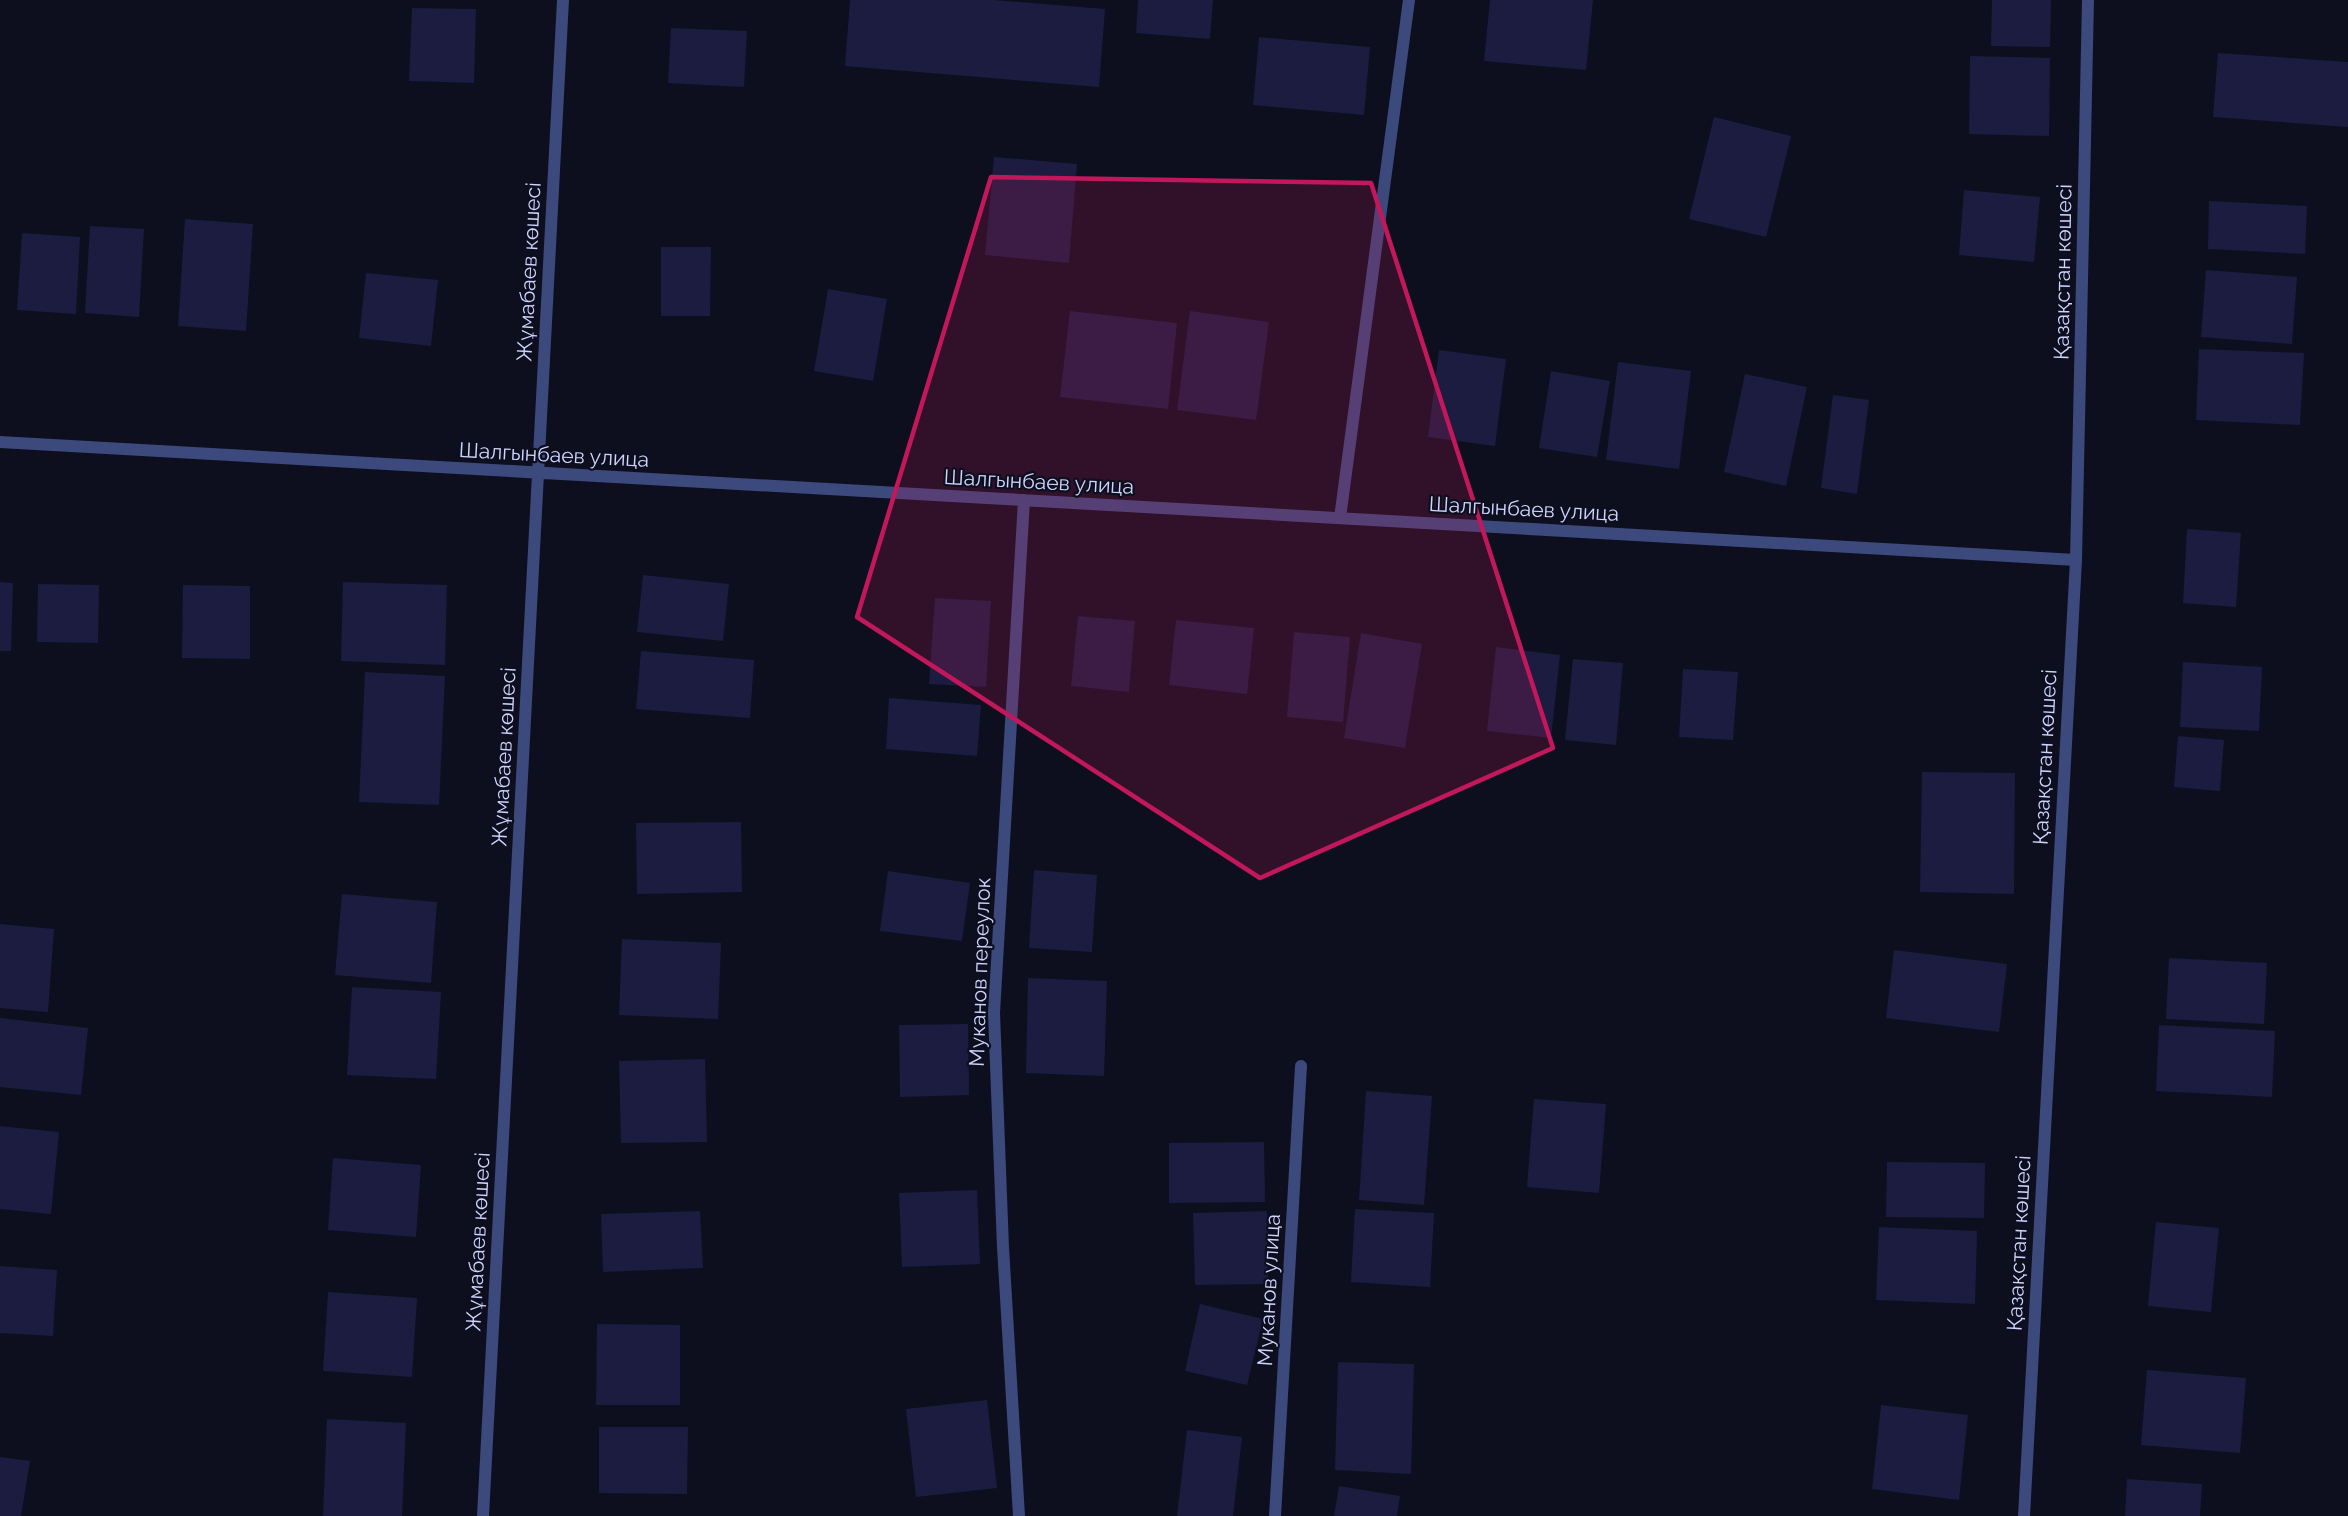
<svg xmlns="http://www.w3.org/2000/svg" width="2348" height="1516" font-family="Raleway,sans-serif">
  <style>
    .building { fill: #1b1c3f }
    .lines { fill: none; stroke-linecap: round; stroke-linejoin: round }
    .street { stroke: #3b497c; stroke-width: 12 }
    .marked { fill: #c2185b; fill-opacity: 0.2; stroke: #c2185b; stroke-width: 4.5; stroke-linejoin: round }
    .labels { text-anchor: middle; stroke-width: 4.5; stroke-linejoin: round; paint-order: stroke }
    .street-label { font-size: 21px; fill: #ced4fd; stroke: #0d0f1f }
  </style>
  <rect width="100%" height="100%" fill="#0d0f1f"/>
  <!-- building -->
  <path class="building" d="M850,0h143l112,9 -6,78 -254,-21z
    M1138,0h75l-3,39 -74,-6z
    M1490,0h103l-7,70 -102,-9z
    M1992,0h59l-1,47 -59,-1z
    M412,8l64,1 -2,74 -65,-2z
    M671,28l76,3 -3,56 -76,-4z
    M1259,37l111,10 -6,68 -111,-10z
    M2218,53l130,9v65l-135,-10z
    M1970,56l80,2 -1,78 -80,-2z
    M1714,117l77,19 -25,101 -77,-18z
    M994,157l83,7 -8,99 -84,-8z
    M1964,190l76,7 -6,65 -75,-7z
    M2209,201l98,5 -2,48 -97,-5z
    M185,219l68,5 -7,107 -68,-5z
    M90,226l54,3 -5,88 -54,-4z
    M22,233l58,4 -4,77 -59,-4z
    M661,247h50l-1,69h-49z
    M2206,270l91,7 -5,67 -91,-7z
    M366,273l72,7 -7,66 -72,-8z
    M828,289l59,10 -14,82 -59,-10z
    M1070,311l107,12 -9,86 -108,-12z
    M1190,311l79,11 -13,98 -79,-10z
    M2199,349l105,4 -4,72 -104,-5z
    M1439,350l67,9 -11,87 -67,-9z
    M1618,362l73,9 -12,98 -73,-9z
    M1551,371l59,10 -13,76 -58,-9z
    M1745,374l62,13 -21,99 -62,-14z
    M1833,395l36,5 -12,94 -36,-6z
    M2187,529l54,4 -5,74 -53,-4z
    M643,575l86,9 -6,57 -86,-9z
    M0,582l13,1 -2,68h-11z
    M343,582l104,3 -2,80 -104,-4z
    M38,584l61,1 -1,58 -61,-1z
    M183,585l67,1v73l-68,-1z
    M935,598l56,3 -5,86 -57,-3z
    M1078,616l57,5 -6,71 -58,-6z
    M1176,620l78,8 -7,66 -78,-9z
    M1294,632l56,5 -7,85 -56,-5z
    M1361,633l61,11 -17,104 -61,-10z
    M1496,647l64,8 -9,83 -64,-7z
    M641,651l113,9 -4,58 -114,-9z
    M1573,659l50,4 -7,82 -51,-5z
    M2183,662l79,5 -3,64 -79,-4z
    M1683,669l55,3 -5,68 -54,-3z
    M365,672l80,4 -6,129 -80,-3z
    M889,698l92,7 -4,51 -91,-7z
    M2178,736l46,4 -4,51 -46,-4z
    M1922,772l93,1 -1,121 -94,-2z
    M741,822l1,70 -105,2 -1,-71z
    M1034,870l63,5 -5,77 -63,-4z
    M888,871l82,12 -8,58 -82,-10z
    M342,894l95,8 -6,81 -96,-8z
    M0,924l54,5 -6,83 -48,-4z
    M622,939l99,4 -3,76 -99,-4z
    M1894,950l113,14 -8,68 -113,-14z
    M2169,958l98,5 -3,61 -98,-5z
    M1028,978l79,3 -3,95 -78,-3z
    M352,987l89,5 -5,87 -89,-4z
    M0,1018l88,10 -7,67 -81,-8z
    M968,1024l1,71 -69,2 -1,-72z
    M2159,1025l116,6 -3,66 -116,-6z
    M705,1059l2,83 -86,1 -2,-82z
    M1366,1091l66,5 -8,109 -65,-5z
    M1534,1099l72,5 -7,89 -72,-6z
    M0,1126l59,6 -8,82 -51,-5z
    M1264,1142l1,60 -96,1v-60z
    M333,1158l88,7 -5,72 -88,-7z
    M1887,1162l98,1 -1,55 -98,-1z
    M977,1190l3,74 -78,3 -3,-74z
    M1355,1209l79,4 -4,74 -79,-5z
    M700,1211l3,57 -100,4 -2,-58z
    M1267,1211l1,73 -73,1 -2,-72z
    M2156,1222l63,6 -8,84 -63,-6z
    M1879,1227l98,4 -2,73 -99,-4z
    M0,1266l57,4 -4,66 -53,-3z
    M328,1292l89,6 -5,79 -89,-6z
    M1200,1304l63,15 -16,66 -62,-14z
    M597,1324l83,1v80h-84z
    M1338,1362l76,2 -3,110 -76,-4z
    M2147,1370l99,8 -6,75 -99,-8z
    M987,1400l10,88 -81,9 -10,-88z
    M1881,1405l87,10 -9,85 -87,-11z
    M327,1419l79,4 -4,93h-79z
    M599,1427h89l-1,67 -88,-1z
    M1187,1430l55,7 -9,79h-56z
    M0,1457l30,4 -9,55h-21z
    M2127,1479l75,5 -2,32h-75z
    M1339,1486l61,10 -3,20h-63z"/>
  <g class="lines">
    <!-- street -->
    <path class="street" d="M0,442l2076,118
      M1340,518l69,-518
      M483,1516l80,-1516
      M1019,1516l-16,-269 -9,-234 30,-513
      M1275,1516l26,-450
      M2024,1516l52,-956 12,-560"/>
  </g>
  <!-- marked area -->
  <path class="marked" d="M991,177l380,6 182,565 -293,130 -403,-261z"/>
  <g class="labels">
    <!-- street labels -->
    <g class="street-label">
      <text transform="translate(529 272) rotate(-87)" y="7">Жұмабаев көшесі</text>
      <text transform="translate(2063 272) rotate(-89)" y="7">Қазақстан көшесі</text>
      <text transform="translate(554 455) rotate(3)" y="7">Шалгынбаев улица</text>
      <text transform="translate(1039 482) rotate(3)" y="7">Шалгынбаев улица</text>
      <text transform="translate(1524 509) rotate(3)" y="7">Шалгынбаев улица</text>
      <text transform="translate(504 757) rotate(-87)" y="7">Жұмабаев көшесі</text>
      <text transform="translate(2045 757) rotate(-87)" y="7">Қазақстан көшесі</text>
      <text transform="translate(980 972) rotate(-88)" y="7">Муканов переулок</text>
      <text transform="translate(478 1242) rotate(-87)" y="7">Жұмабаев көшесі</text>
      <text transform="translate(2019 1243) rotate(-87)" y="7">Қазақстан көшесі</text>
      <text transform="translate(1269 1290) rotate(-87)" y="7">Муканов улица</text>
    </g>
  </g>
</svg>
